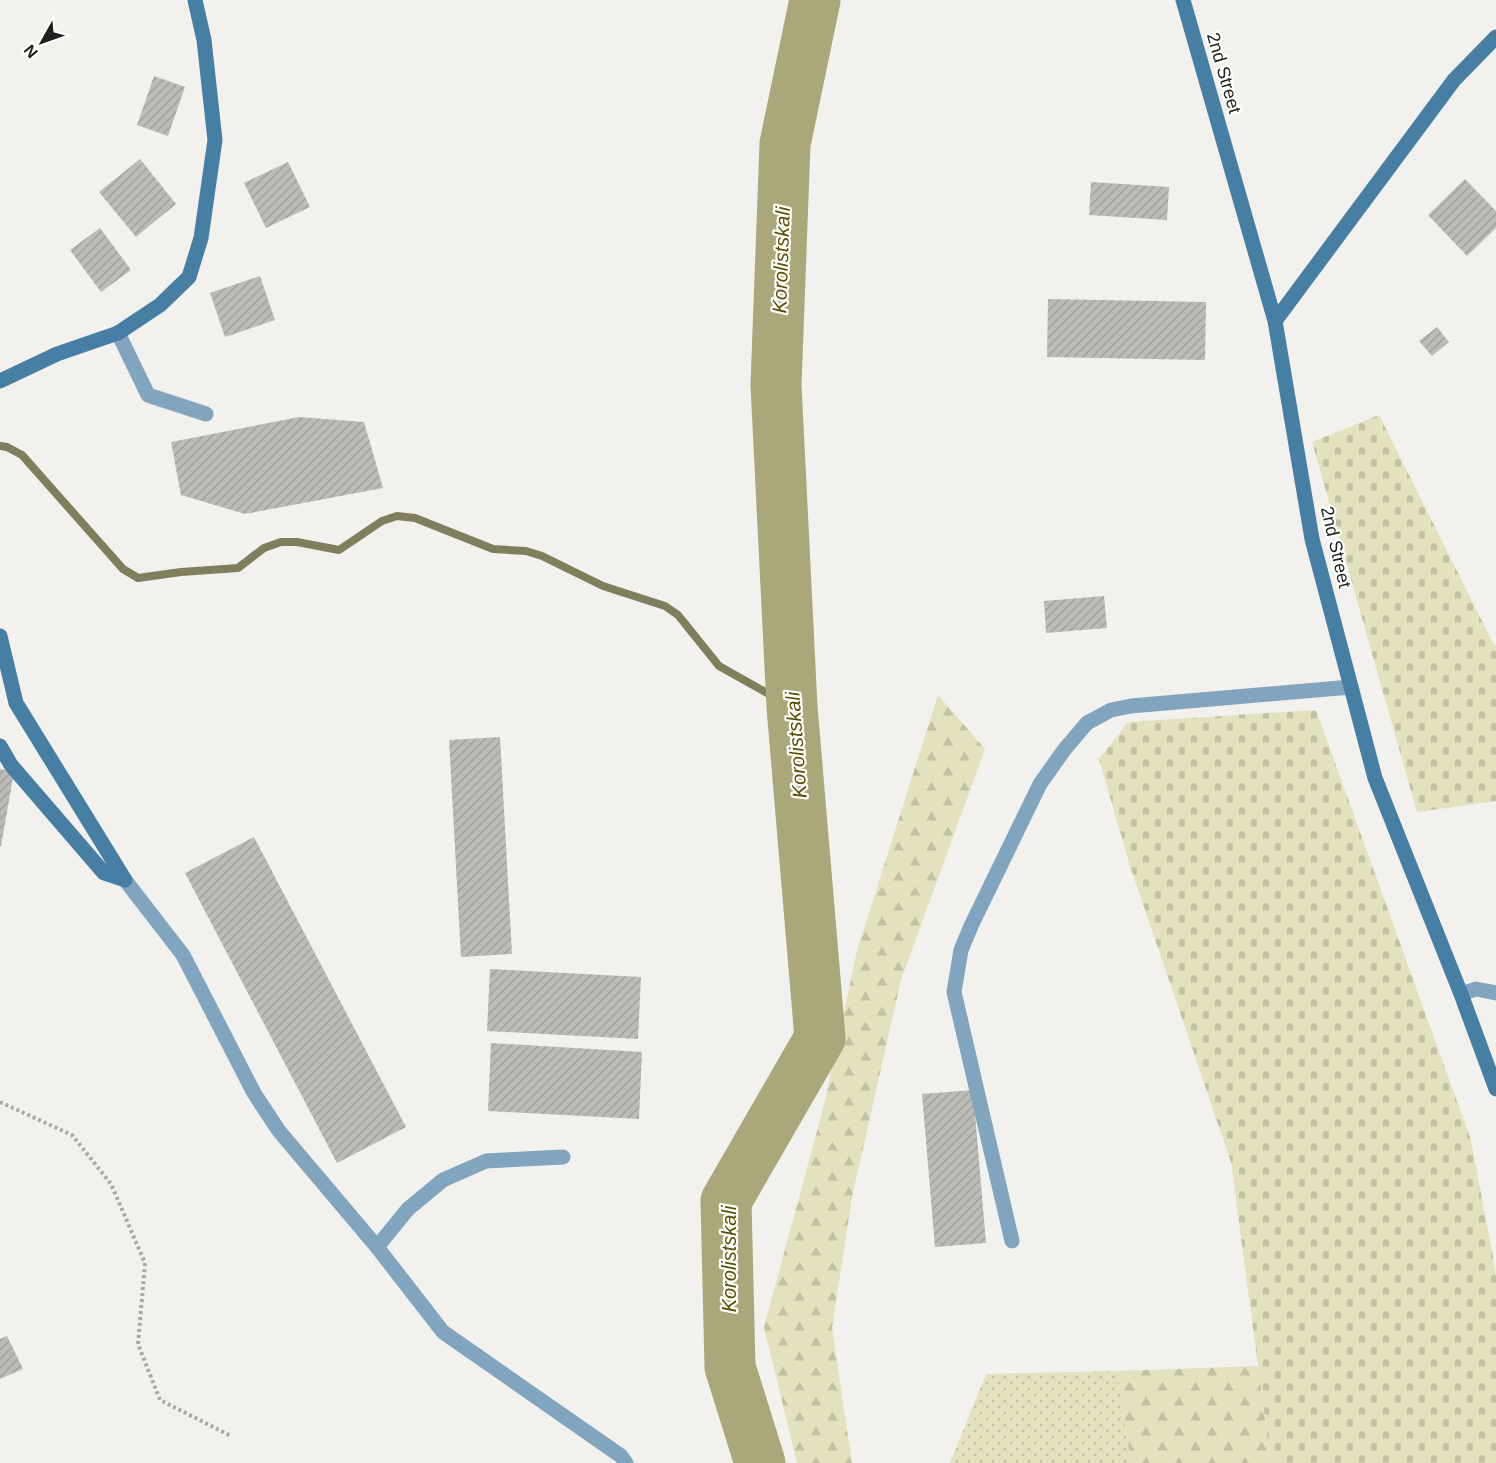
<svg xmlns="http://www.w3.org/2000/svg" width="1496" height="1463" font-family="Helvetica,sans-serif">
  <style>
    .grass { fill: url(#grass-dots) }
    .forest { fill: url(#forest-firs) }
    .cemetery { fill: url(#cemetery-stones) }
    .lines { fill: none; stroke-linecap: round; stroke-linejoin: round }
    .stream { stroke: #817e5e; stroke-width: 8 }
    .river { stroke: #aaa77a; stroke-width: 51 }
    .building { fill: url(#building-hatch) }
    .path { stroke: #a9a8a5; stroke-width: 4; stroke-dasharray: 3 3; stroke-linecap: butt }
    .lane { stroke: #81a5be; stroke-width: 15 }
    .street { stroke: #81a5be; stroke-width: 15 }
    .secondary { stroke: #477fa4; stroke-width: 15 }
    .labels { text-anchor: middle; stroke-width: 4.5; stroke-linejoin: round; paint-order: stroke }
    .street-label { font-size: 18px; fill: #20201e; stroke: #fffffe }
    .water-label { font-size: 20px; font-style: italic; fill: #565000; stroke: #fffffe }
  </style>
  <defs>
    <pattern id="grass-dots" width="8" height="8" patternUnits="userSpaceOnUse" patternTransform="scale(1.5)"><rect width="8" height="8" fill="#e3e1be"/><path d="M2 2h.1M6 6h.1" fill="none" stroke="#c2c1a3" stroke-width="1.8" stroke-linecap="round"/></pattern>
    <pattern id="forest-firs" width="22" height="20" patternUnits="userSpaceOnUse" patternTransform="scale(1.5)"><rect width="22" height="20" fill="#e3e1be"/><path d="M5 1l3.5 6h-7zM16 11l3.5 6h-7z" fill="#c2c1a3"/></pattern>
    <pattern id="cemetery-stones" width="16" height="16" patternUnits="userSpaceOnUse" patternTransform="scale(1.5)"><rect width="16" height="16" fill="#e3e1be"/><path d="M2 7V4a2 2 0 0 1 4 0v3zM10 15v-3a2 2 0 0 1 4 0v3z" fill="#c2c1a3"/></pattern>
    <pattern id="building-hatch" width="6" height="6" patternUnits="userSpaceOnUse" patternTransform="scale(1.5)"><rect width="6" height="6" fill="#bbbbb7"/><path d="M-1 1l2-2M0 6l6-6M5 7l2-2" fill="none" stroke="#a0a09d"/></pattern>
  </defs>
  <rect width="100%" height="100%" fill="#f2f1ed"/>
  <!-- grass -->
  <path class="grass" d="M1117,1371l14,92h-181l36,-89z"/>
  <!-- forest -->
  <path class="forest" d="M938,695l47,54 -84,231 -49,217 -20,131 20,135h-55l-33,-136 59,-218 34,-158z
    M1258,1366l13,97h-140l-14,-92z"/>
  <!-- cemetery -->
  <path class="cemetery" d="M1379,415l115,230h2v156l-79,11 -105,-370z
    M1316,710l155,430 25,133v190h-225l-40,-301 -101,-296 -31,-107 29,-37z"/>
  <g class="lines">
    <!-- stream -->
    <path class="stream" d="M0,446l7,1 15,8 101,114 15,9 43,-6 57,-4 26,-20 17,-6h16l42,8 43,-29 15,-5 18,2 78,31 33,2 16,5 61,30 62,20 13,9 41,51 73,41"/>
    <!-- river -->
    <path class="river" d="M760,1463l-30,-96 -4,-166 94,-163 -28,-331 -16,-322 9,-241 30,-144"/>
  </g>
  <!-- building -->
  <path class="building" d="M154,76l31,11 -17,49 -31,-11z
    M140,159l36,45 -40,33 -37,-45z
    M288,162l22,45 -44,21 -22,-45z
    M1465,179l31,32v17l-29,28 -39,-41z
    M1091,182l78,5 -2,33 -78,-5z
    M100,228l31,42 -30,22 -31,-42z
    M260,276l15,44 -50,17 -15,-44z
    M1048,299l158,3 -1,58 -158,-3z
    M1437,327l12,15 -17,14 -13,-15z
    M299,417l65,5 19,66 -138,26 -64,-19 -10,-53z
    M1104,596l3,32 -61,5 -2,-32z
    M500,737l12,217 -51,3 -12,-217z
    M0,769l14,3 -13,74h-1z
    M254,837l152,290 -69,36 -152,-290z
    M490,969l151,8 -3,62 -151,-8z
    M491,1043l151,9 -3,67 -151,-8z
    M973,1090l13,153 -51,4 -13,-153z
    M7,1336l16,33 -23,10v-40z"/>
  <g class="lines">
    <!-- path -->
    <path class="path" d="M0,1102l72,33 39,49 34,79 -7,81 22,56 71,36"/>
    <!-- lane -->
    <path class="lane" d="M118,333l30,62 58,19
      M1461,994l15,-5 20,4
      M1012,1241l-58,-249 7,-42 10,-24 69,-142 24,-34 23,-27 24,-13 20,-4 220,-19
      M377,1247l31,-38 35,-29 43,-19 77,-4"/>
    <!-- street -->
    <path class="street" d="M125,880l58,75 71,138 25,38 98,116 66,85 178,124 5,7"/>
    <!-- secondary -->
    <path class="secondary" d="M1183,0l92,321 37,218 63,239 86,216 35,95
      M1275,321l179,-241 42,-43
      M0,381l57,-27 61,-21 42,-28 29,-28 12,-39 14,-98 -11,-100 -9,-40
      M0,636l16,67 109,177 -21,-7 -93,-108 -11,-19"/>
  </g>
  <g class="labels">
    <!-- street labels -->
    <g class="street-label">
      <text transform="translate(1224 73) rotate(74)" y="6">2nd Street</text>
      <text transform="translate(1336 547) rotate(77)" y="6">2nd Street</text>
    </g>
    <!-- water labels -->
    <g class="water-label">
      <text transform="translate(781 260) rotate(-88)" y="7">Korolistskali</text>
      <text transform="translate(796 745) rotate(-94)" y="7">Korolistskali</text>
      <text transform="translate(729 1259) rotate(-90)" y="7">Korolistskali</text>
    </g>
  </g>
  <!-- north arrow -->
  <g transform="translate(42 42) rotate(230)" stroke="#fffffe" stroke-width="4.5" paint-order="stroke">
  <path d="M0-4.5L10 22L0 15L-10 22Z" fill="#20201e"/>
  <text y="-9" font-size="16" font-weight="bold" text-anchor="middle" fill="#20201e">N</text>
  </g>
</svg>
